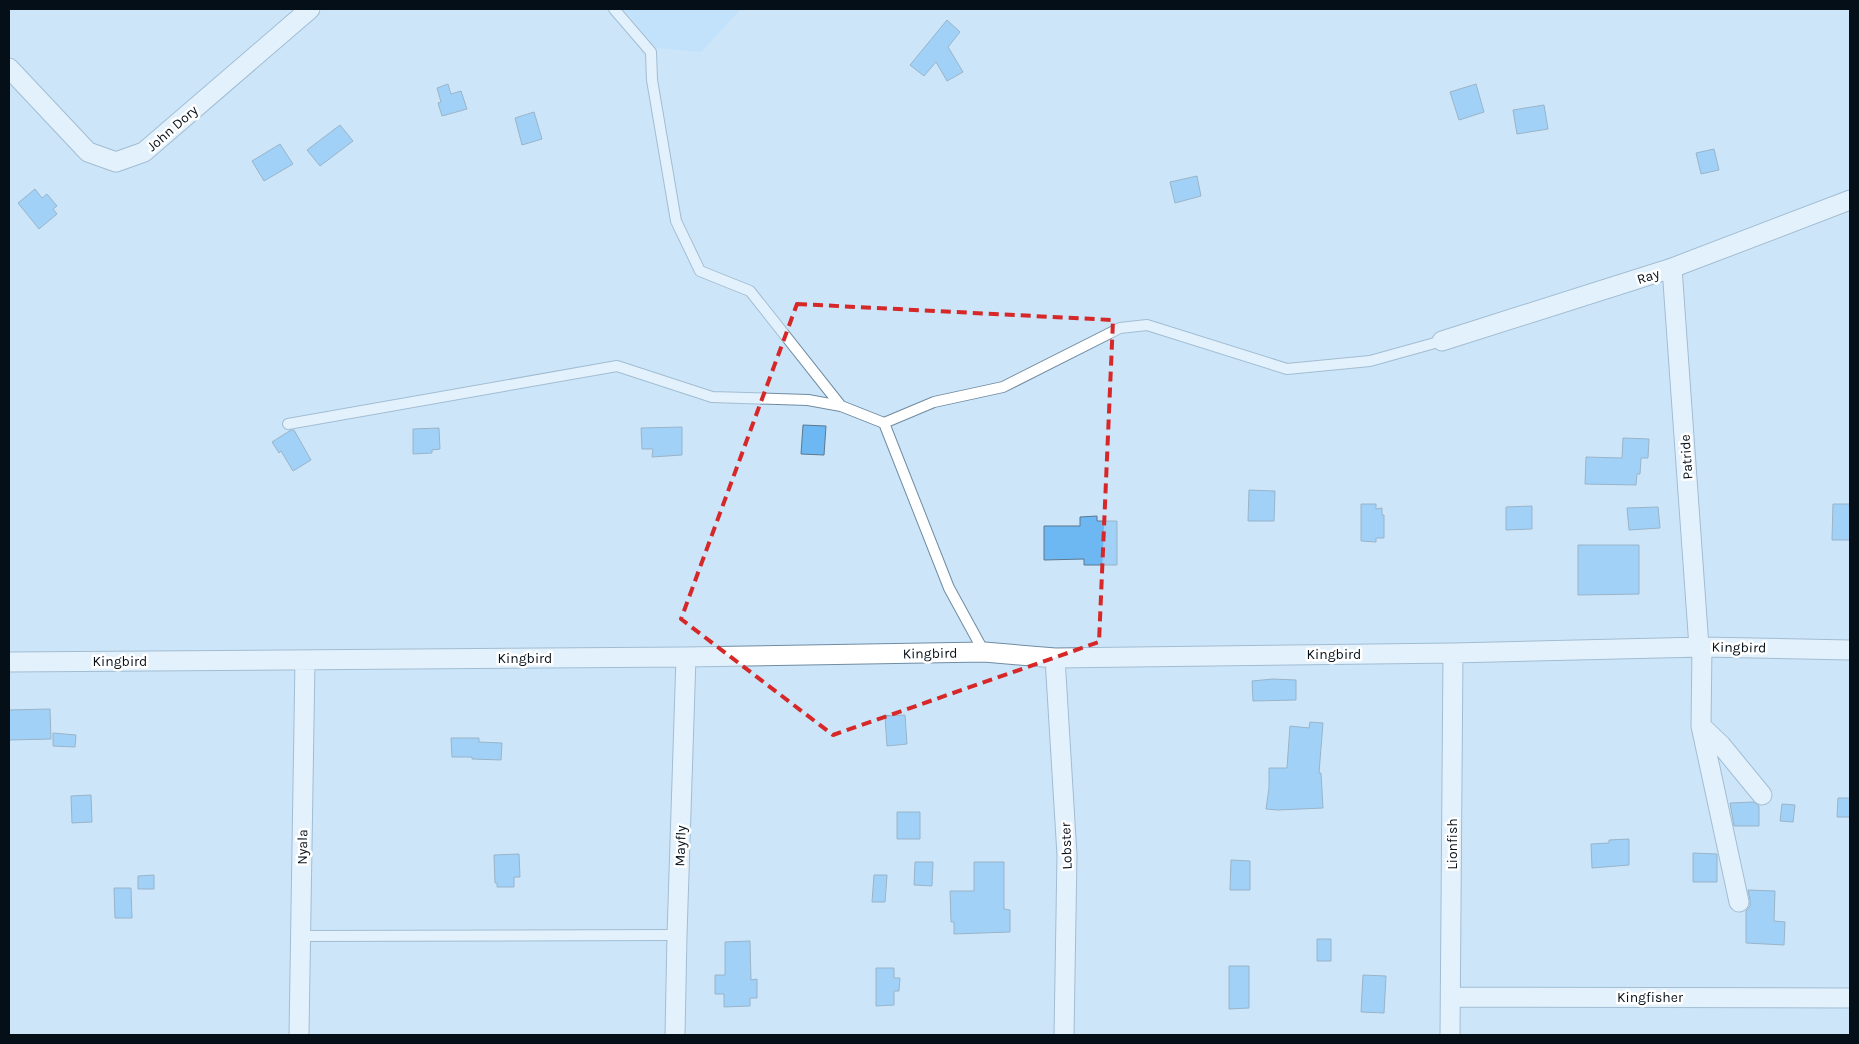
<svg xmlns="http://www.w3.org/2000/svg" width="1859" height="1044" font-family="Karla,sans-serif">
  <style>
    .built { fill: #b7dcfb }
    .building { fill: #6db8f2; stroke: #5c788e }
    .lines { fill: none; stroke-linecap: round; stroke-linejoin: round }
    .service-casing { stroke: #6f8ca3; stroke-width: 12 }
    .minor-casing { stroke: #6f8ca3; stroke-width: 21 }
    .service { stroke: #fff; stroke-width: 10 }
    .minor { stroke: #fff; stroke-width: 19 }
    .marked { fill: none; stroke: #d62828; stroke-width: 4; stroke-dasharray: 10 6; stroke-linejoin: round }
    .labels { text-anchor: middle; stroke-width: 5; stroke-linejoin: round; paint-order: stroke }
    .street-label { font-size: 14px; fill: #050f18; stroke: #fff }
  </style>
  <rect width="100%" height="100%" fill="#cce5f9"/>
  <!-- built -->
  <path class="built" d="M623,9h118l-40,43 -45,-4z"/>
  <!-- building -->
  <path class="building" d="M947,20l13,12 -12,15 15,25 -16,9 -11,-19 -12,14 -14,-11z
    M448,84l3,10 10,-3 6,18 -25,7 -4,-13 3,-1 -4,-14z
    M1476,84l8,28 -25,8 -9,-28z
    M1544,105l4,24 -31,5 -4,-24z
    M534,112l8,27 -20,6 -7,-27z
    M340,125l13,16 -33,25 -13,-16z
    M280,144l13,20 -29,17 -12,-20z
    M1714,149l5,21 -18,4 -5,-21z
    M1197,176l4,20 -26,7 -5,-21z
    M35,189l7,9 5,-4 10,12 -4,3 4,5 -18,15 -21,-26z
    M803,425l23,1 -2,29 -23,-1z
    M682,427v28l-30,2 1,-8h-11l-1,-21z
    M439,428l1,21 -8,1v3l-19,1v-25z
    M291,430h3l17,30 -18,11 -12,-20 -2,2 -7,-11z
    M1623,438l26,1 -1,19h-7l-1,16h-3l-1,11 -51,-1 1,-27 36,1z
    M1249,490l26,1 -1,30h-26z
    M1361,504h15v5l6,-1v7h2v23h-8v4l-15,-1z
    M1833,504h17v36h-18z
    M1532,506v23l-26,1v-23z
    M1658,507l2,21 -31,2 -2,-22z
    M1097,516v5h20v44h-33v-6l-40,1v-34h36v-9z
    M1578,545h61v49l-61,1z
    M1273,679l23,1v20l-43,1 -1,-20z
    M50,709l1,30 -42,1v-30z
    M905,715l2,29 -20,2 -2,-30z
    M1310,722l13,1 -4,50h2l2,35 -45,2 -12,-1 3,-21v-20h18l3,-42 19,2z
    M53,733l23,2 -1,12 -22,-1z
    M451,738h28v4l23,1 -1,17 -29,-1v-2h-20z
    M91,795l1,27 -20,1 -1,-27z
    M1838,798h12v19h-13z
    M1754,802l5,4v20h-25l-4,-23z
    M1782,804l13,1 -2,17 -13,-1z
    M897,812h23v27h-23z
    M1629,839v26l-37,3 -1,-24 18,-1v-3z
    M1693,853l24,1v28h-24z
    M519,854l1,23h-6v10h-17v-4h-2l-1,-28z
    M1231,860l19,1v29h-20z
    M915,862h18l-1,24 -18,-1z
    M974,862h30v47l6,1v22l-56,2v-12h-3l-1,-31h24z
    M154,875v14h-16v-13z
    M874,875h13l-2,27h-13z
    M114,888h17l1,30h-17z
    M1748,890l27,1 -1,30 11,1 -1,23 -38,-2v-32l4,-5v-6z
    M1317,939h14v22h-14z
    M750,941l1,39 6,-1v19h-7v8l-26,1v-13h-9v-19h10v-33z
    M1229,966h20v42l-20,1z
    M876,968h18v10h6l-1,13h-5v14l-18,1z
    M1363,975l23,1 -2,37 -23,-1z"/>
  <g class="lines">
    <!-- service casing -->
    <g class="service-casing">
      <path id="service" d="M614,9l37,43 1,28 24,141 24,50 50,20 91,115 43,17 65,165 35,64
        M884,423l50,-21 69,-15 117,-59 27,-3 140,44 83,-8 72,-20
        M288,424l329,-58 95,31 96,3 33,6
        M301,936l376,-1"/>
    </g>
    <!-- minor casing -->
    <g class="minor-casing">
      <path id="minor" d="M9,68l79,84 28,10 28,-10 166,-143
        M1672,268l27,379
        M1442,341l230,-73 178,-68
        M1702,647l-1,79 38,176
        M1055,658l12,197 -3,180
        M9,662l677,-5 298,-5 71,6 398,-5 249,-6 148,3
        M1701,726l20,19 41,50
        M1451,997l399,1
        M299,1035l6,-375
        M675,1035l2,-100 9,-278
        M1450,1035l3,-382"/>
    </g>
    <!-- service -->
    <use href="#service" class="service"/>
    <!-- minor -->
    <use href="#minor" class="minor"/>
  </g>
  <!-- marked area -->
  <path d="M0 0H1859V1044H0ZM797,304l316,16 -14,322 -266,93 -152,-116z" fill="#cce5f9" fill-opacity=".55" fill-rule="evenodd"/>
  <path class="marked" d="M797,304l316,16 -14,322 -266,93 -152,-116z"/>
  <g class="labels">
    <!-- street labels -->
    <g class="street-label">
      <text transform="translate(172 128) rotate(-41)" y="5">John Dory</text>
      <text transform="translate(1648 276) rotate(-18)" y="5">Ray</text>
      <text transform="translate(1686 457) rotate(-94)" y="5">Patride</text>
      <text transform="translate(1739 647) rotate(1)" y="5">Kingbird</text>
      <text transform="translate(930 653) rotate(-1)" y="5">Kingbird</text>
      <text x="1334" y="659">Kingbird</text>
      <text x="525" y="663">Kingbird</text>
      <text x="120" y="666">Kingbird</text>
      <text transform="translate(1452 844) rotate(-90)" y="5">Lionfish</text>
      <text transform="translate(680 846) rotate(-88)" y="5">Mayfly</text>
      <text transform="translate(1066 846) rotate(-92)" y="5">Lobster</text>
      <text transform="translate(302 847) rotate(-89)" y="5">Nyala</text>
      <text x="1650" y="1002">Kingfisher</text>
    </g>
  </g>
  <!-- border -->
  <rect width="1859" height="1044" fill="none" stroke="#050f18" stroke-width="20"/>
</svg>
